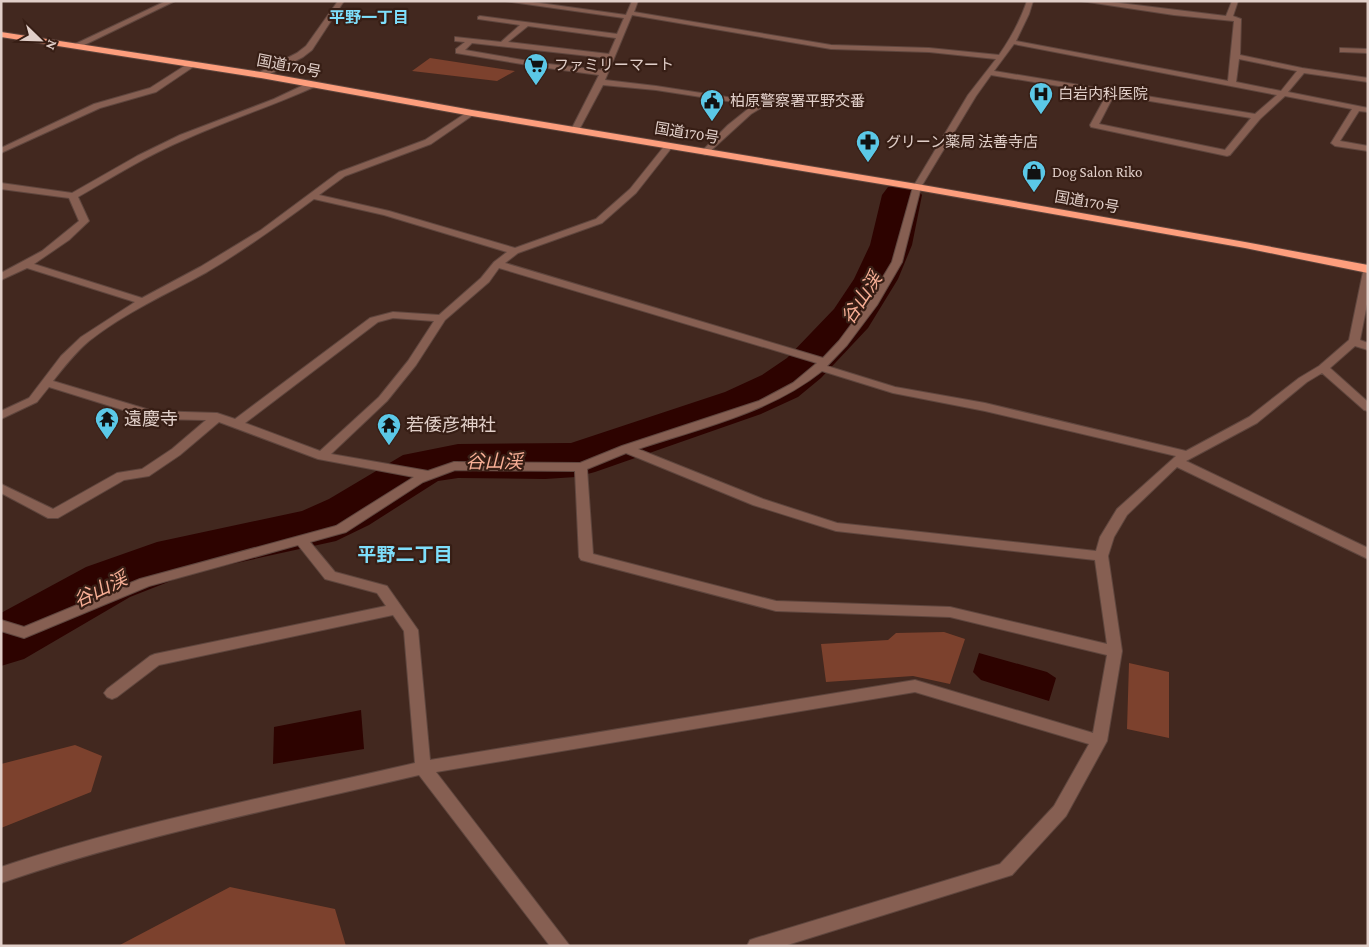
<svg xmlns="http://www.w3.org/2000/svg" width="1369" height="947" font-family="'Crimson Pro','Noto Sans JP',serif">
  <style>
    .green { fill: #7c412d }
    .water { fill: #2d0300 }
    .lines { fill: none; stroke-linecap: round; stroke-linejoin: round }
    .river { fill: #2d0300; fill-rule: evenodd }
    .minor-casing { stroke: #5f463e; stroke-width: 2 }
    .highway-casing { stroke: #5f463e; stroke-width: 2 }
    .minor { fill: #865f52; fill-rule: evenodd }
    .highway { fill: #fd9e7d; fill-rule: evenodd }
    .labels { text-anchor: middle; stroke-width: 4.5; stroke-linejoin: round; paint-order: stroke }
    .far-poi-label { font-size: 15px; fill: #e1cfc9; stroke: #371e15; text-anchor: start }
    .far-street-label { font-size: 15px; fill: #e1cfc9; stroke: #371e15 }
    .far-neighbourhood-label { font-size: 16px; font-weight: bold; fill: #7edffc; stroke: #371e15 }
    .poi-label { font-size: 18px; fill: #e1cfc9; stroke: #371e15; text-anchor: start }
    .water-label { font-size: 19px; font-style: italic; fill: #f8af96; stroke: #371e15 }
    .neighbourhood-label { font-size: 19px; font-weight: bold; fill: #7edffc; stroke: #371e15 }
  </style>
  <rect width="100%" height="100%" fill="#42281f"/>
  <!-- green -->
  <path class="green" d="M430,58l85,13 -18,10 -85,-10z
    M944,632l21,7 -15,45 -37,-8 -87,6 -5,-38 67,-4 8,-7z
    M1129,663l40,9v66l-42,-9z
    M75,745l27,11 -11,36 -90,36v-64z
    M230,887l105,22 11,37h-228z"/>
  <!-- water -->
  <path class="water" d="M979,653l68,19 9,6 -7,23 -68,-21 -8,-8z
    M361,710l3,39 -91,15 1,-37z"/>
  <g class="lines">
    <!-- river -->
    <path class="river" d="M902,183l14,4 6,8 -10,50 -14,34 -30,49 -47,50 -23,19 -37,17 -166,58 -19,5 -31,2 -87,-1 -20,3 -69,44 -33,16 -145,32 -61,24 -106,62 -23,7v-53l85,-46 71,-25 145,-31 27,-12 74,-44 55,-11 113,-1 154,-51 37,-17 25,-17 47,-49 20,-30 16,-34 12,-50 6,-8z"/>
    <!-- minor casing -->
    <g class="minor-casing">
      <path id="minor" d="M166,1h9l-97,47 -7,-2z
        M338,1h6l-32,49 -9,7 -39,20h-6v-4l39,-20 9,-7z
        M505,1h20l101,14 6,-14h6l-4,11 197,33 98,3 70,7c12,-17 21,-34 28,-54h6l-4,13 -13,27 212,40 6,-60 -60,-6 -93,-14h22l123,15 6,-15h6l-5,15 8,3 -1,36 62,13 66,10v4l-64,-9 -16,19 80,16v4l-9,-1 -19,30 28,5v5l-33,-5 -4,-3 21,-34 -67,-13 -25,23 -30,36 -3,1 -136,-29 -1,-2 17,-31 -116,-19 -15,21 -55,91 -19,75 -25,43 -30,40 -20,21 68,21 90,16 201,48 63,-34 50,-39 20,-12 30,-26 14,-68 5,-3v30l-8,41 8,3v7l-13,-4 -25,22 38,34v9l-4,-1 -42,-37 -15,9 -50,41 -71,38 182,87v11l-191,-92 -50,48 -13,22 -6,19 14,95 -15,90 -41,75 -54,59 -228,71h-37l3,-6 6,-2 244,-74 54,-58 35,-62 -174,-52 -479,80 134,174h-20l-131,-171c-139,33 -282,61 -418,108v-16c135,-45 276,-72 414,-104l-11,-132 -11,-16 -234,50 -42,32 -5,2 -5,-2 -3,-4 3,-4 43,-33 5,-2 231,-48 -9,-13 -52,-14 -27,-34 -149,41 -125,52 -23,-7v-11l23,7 116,-48 196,-53 78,-49 -96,-18 -99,-37 -39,33 -31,21 -25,4 -66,38h-10l-47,-25v-9l52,25 64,-36 25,-4 30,-20 34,-29 -54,-1 -103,-32 -12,15 -36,17v-8l28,-13 32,-42 20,-19 54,-35 -108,-34 -26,12v-7l41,-22 37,-30 -10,-23 -68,-9v-6l71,10 65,-37 43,-21 94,-36 34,-16h6v4c-42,19 -86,33 -128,52 -38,16 -73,38 -108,58l11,24 -20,19 -35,24 108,34 58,-31 61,-37 78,-58 86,-32 44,-29 7,2 -45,31 -86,32 -26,19 70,16 126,37 81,-29 34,-30 36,-45 3,-1 4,3 -37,47 -34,30 -84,30 -13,10 318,95 16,-17 29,-39 24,-40 21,-75 55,-92 28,-36 -67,-7 -98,-3 -199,-34 -27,65 51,6 103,16 16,-9 7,2 -31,19 -45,41 -3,-1v-4l25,-25 25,-20 -97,-15 -53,-5 -24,45 -4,2 -4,-2 28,-55 -59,-8 -84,-14v-4l9,-7 -10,-1v-4l46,5 19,-17 -42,-6v-2l2,-1 137,18 7,-16zM528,26l88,12 -7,16 -101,-12zM472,43l135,15 -6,12 -61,-7 -75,-13zM1014,44l263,51 -22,19 -261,-43zM1239,59l58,12 -16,20 -45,-9zM1114,95l137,23 -26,32 -126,-26zM314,199l70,16 123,37 -13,10 -13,16 -42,37 -46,-3 -23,6 -135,101 -18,-6 -64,-2 -100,-30c11,-14 22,-28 36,-40 35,-28 78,-47 118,-69 37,-22 72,-47 107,-73zM499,268l318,95 -24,20 -34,18 -137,45 -42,17 -126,-1 -26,9 -97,-17 56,-53 29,-36 29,-45 44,-38zM393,318l41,3 -26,40 -29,36 -59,54 -75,-28 133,-101zM822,371l71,22 92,18 191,45 -59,53 -17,28 -4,14 -259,-28 -74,-24 -125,-50c63,-21 131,-36 184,-78zM626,453l127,52 83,26 259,29 12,84 -157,-37 -174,-6 -183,-47 -6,-85zM455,470l120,1 4,86 2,3 195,51 174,6 157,38 -14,78 -178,-53 -485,80 -12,-130 -31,-44 -52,-14 -25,-30 36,-10 77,-50z
        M1340,48l28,1v4l-25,-1h-3z
        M189,63l7,2 -40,27 -56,16 -99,45v-5l93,-44 56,-16z"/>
    </g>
    <!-- highway casing -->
    <g class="highway-casing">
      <path id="highway" d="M1,32l260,40 211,38 445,74 328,58 123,23v8l-123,-25 -328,-58 -445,-74 -211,-38 -260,-41z"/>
    </g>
    <!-- minor -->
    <use href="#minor" class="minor"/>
    <!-- highway -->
    <use href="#highway" class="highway"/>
  </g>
  <!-- icons -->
  <defs>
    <g id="supermarket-pin" transform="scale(1.25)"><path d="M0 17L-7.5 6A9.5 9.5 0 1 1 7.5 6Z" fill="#5bc8e7" stroke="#371e15"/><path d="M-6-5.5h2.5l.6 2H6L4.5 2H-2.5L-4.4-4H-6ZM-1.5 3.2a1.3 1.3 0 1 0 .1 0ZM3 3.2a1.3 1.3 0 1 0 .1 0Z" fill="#111"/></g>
    <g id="hospital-pin" transform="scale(1.25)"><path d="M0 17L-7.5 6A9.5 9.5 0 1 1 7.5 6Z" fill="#5bc8e7" stroke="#371e15"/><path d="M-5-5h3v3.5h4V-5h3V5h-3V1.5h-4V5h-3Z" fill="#111"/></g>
    <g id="civic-pin" transform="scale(1.25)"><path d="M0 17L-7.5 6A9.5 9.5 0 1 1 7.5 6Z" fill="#5bc8e7" stroke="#371e15"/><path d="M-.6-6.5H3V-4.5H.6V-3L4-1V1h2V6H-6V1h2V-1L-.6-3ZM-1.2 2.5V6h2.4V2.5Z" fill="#111"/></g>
    <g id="pharmacy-pin" transform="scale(1.25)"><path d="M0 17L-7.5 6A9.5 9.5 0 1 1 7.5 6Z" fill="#5bc8e7" stroke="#371e15"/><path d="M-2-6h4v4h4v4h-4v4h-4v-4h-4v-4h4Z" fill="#111"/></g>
    <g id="shop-pin" transform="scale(1.25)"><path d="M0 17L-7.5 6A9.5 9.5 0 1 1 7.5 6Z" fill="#5bc8e7" stroke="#371e15"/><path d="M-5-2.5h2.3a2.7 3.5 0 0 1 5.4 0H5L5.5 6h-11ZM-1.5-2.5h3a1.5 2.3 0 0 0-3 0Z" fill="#111"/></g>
    <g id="temple-pin" transform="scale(1.25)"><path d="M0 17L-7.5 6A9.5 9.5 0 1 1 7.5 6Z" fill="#5bc8e7" stroke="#371e15"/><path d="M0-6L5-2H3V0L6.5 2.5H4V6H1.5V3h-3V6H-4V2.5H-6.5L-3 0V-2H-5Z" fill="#111"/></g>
  </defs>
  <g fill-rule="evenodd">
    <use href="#supermarket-pin" x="536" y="65"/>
    <use href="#hospital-pin" x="1041" y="94"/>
    <use href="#civic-pin" x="712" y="101"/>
    <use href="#pharmacy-pin" x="868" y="142"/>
    <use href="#shop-pin" x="1034" y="172"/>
    <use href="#temple-pin" x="107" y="419"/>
    <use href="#temple-pin" x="389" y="425"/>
  </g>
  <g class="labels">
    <!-- far-poi labels -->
    <g class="far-poi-label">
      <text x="554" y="70">ファミリーマート</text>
      <text x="1058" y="99">白岩内科医院</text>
      <text x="730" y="106">柏原警察署平野交番</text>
      <text x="886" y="147">グリーン薬局 法善寺店</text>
      <text x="1052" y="177">Dog Salon Riko</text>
    </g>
    <!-- far-street labels -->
    <g class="far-street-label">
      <text transform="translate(289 66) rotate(11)" y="5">国道170号</text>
      <text transform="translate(687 133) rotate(9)" y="5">国道170号</text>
      <text transform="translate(1087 202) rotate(10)" y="5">国道170号</text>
    </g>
    <!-- far-neighbourhood labels -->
    <g class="far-neighbourhood-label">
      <text x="369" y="23">平野一丁目</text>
    </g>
    <!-- poi labels -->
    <g class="poi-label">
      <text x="124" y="425">遠慶寺</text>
      <text x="406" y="431">若倭彦神社</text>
    </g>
    <!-- water labels -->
    <g class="water-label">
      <text transform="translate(861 298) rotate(-57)" y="7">谷山渓</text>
      <text x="494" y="468">谷山渓</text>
      <text transform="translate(100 589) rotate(-26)" y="7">谷山渓</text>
    </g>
    <!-- neighbourhood labels -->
    <g class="neighbourhood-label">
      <text x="405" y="561">平野二丁目</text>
    </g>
  </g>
  <!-- border -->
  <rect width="1369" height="947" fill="none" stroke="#e1cfc9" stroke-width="5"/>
  <!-- north arrow -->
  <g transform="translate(40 40) rotate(113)" stroke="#371e15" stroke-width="4" paint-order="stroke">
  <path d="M0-4L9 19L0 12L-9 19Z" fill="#e1cfc9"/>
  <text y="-8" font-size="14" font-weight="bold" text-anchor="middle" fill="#e1cfc9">N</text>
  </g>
</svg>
